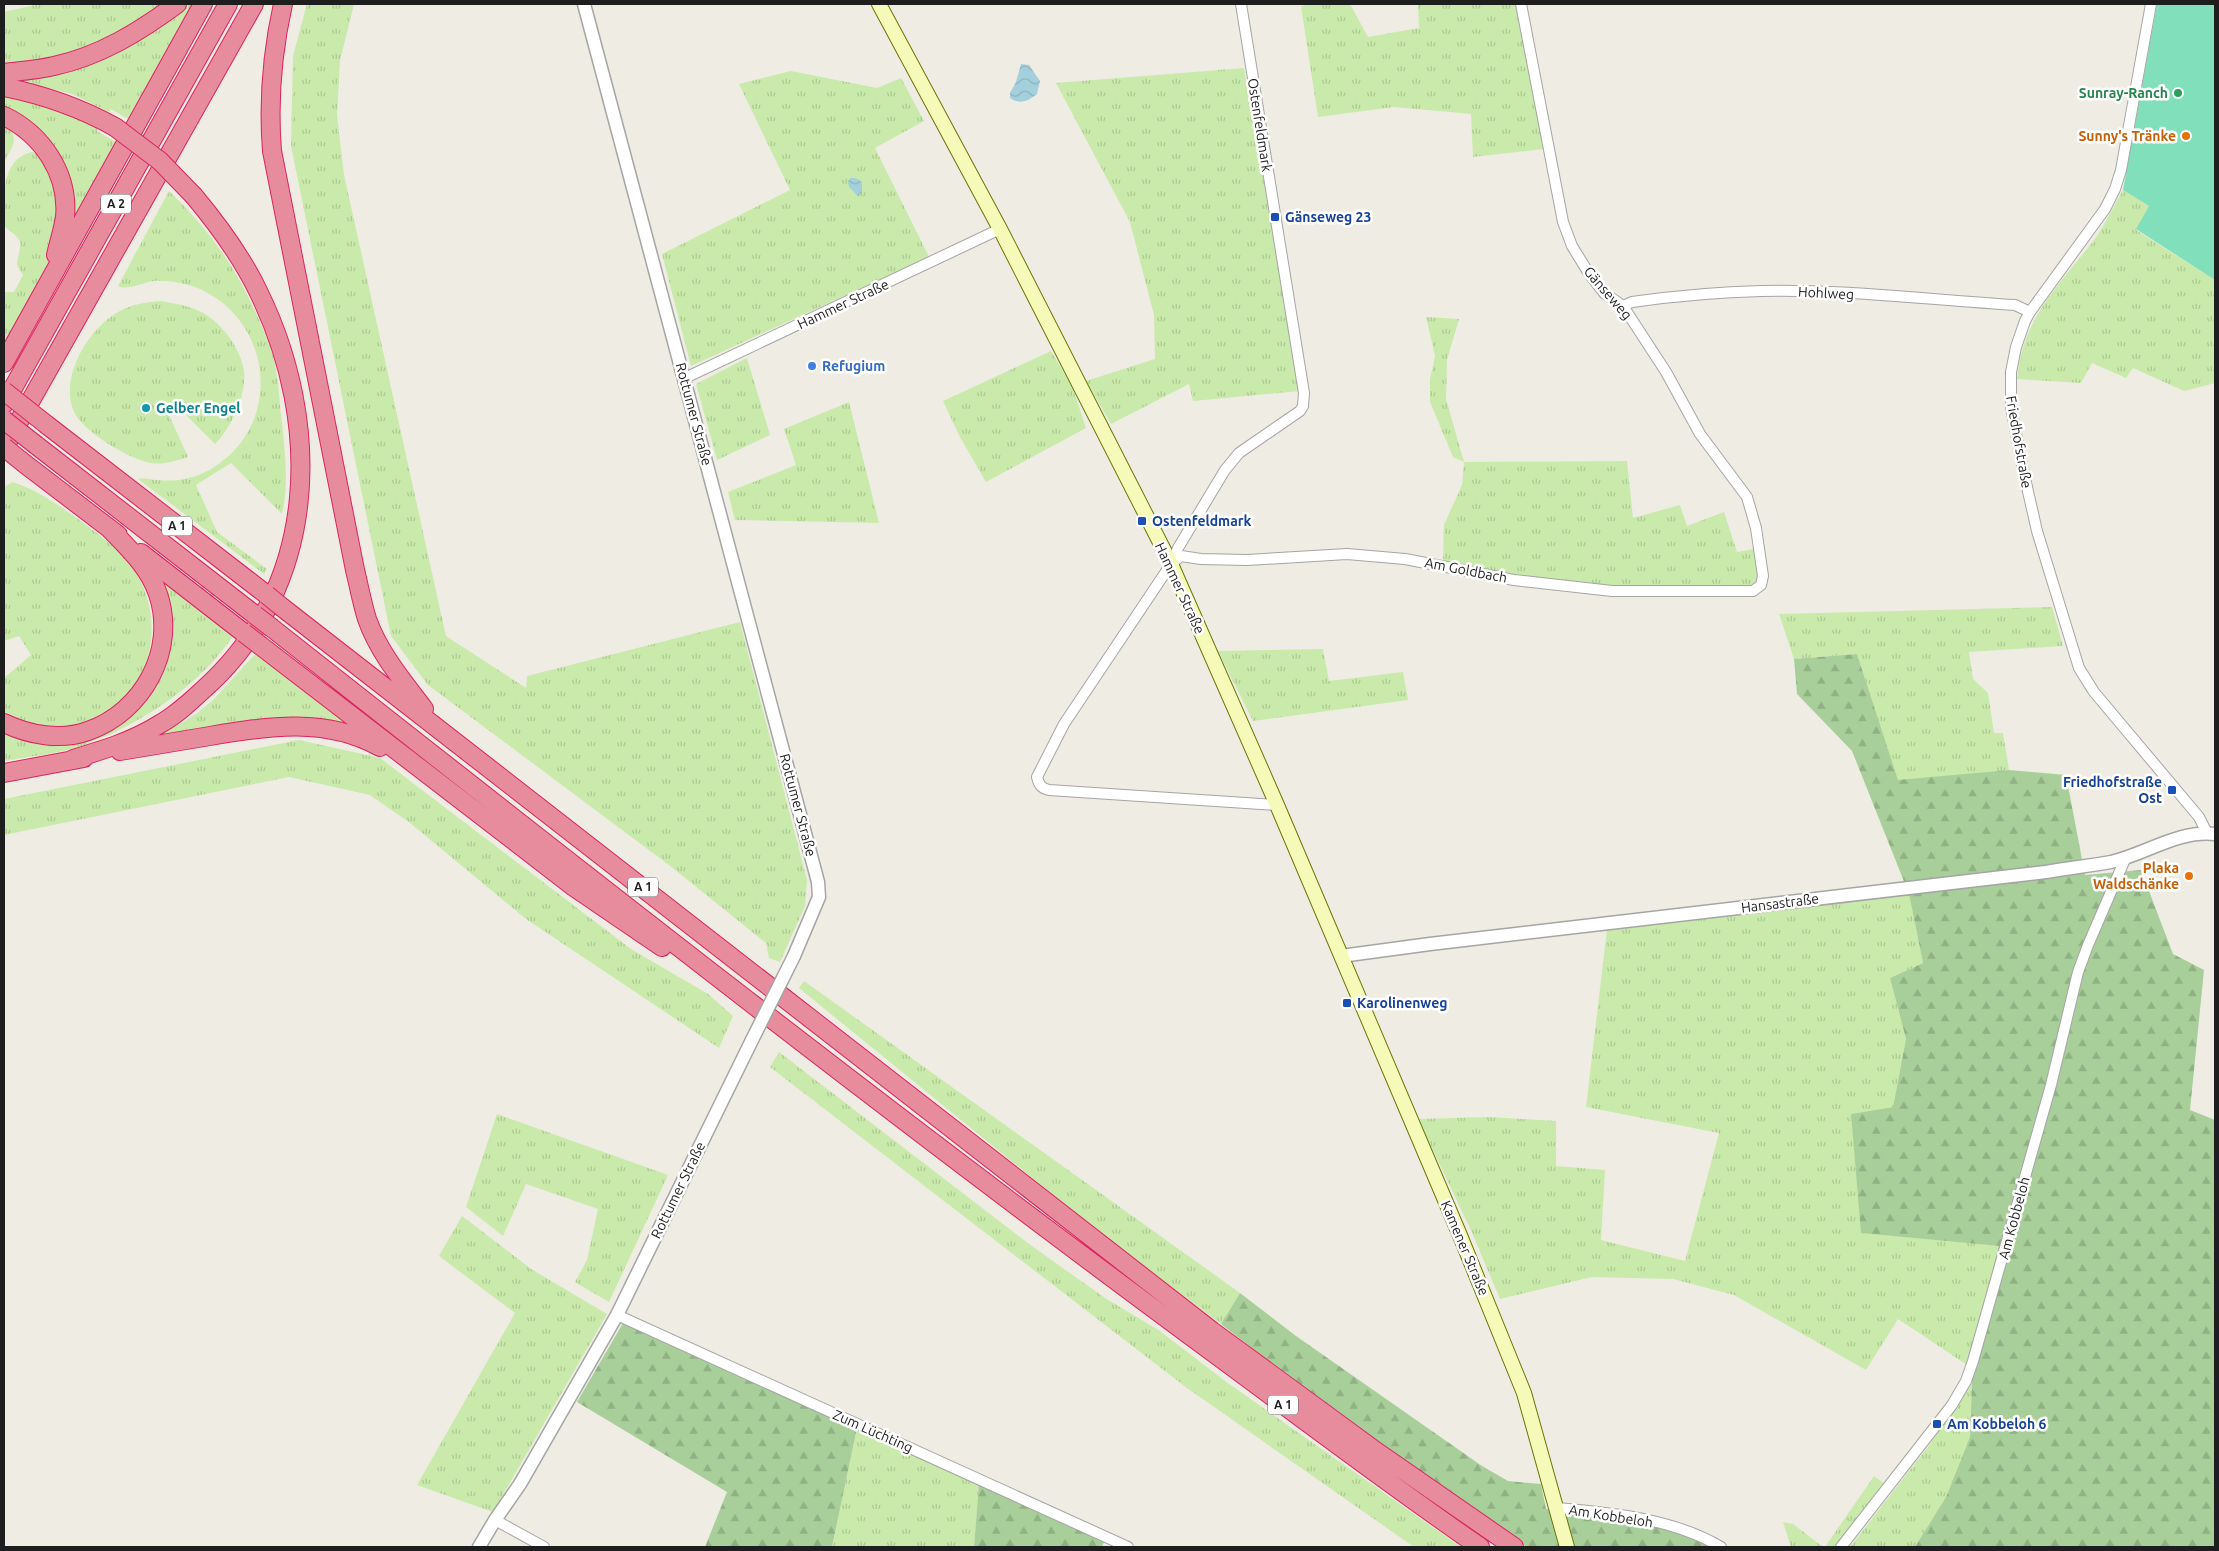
<svg xmlns="http://www.w3.org/2000/svg" width="2219" height="1551" font-family="Ubuntu,sans-serif">
  <style>
    .grass { fill: url(#grass-tufts) }
    .forest { fill: url(#forest-firs) }
    .pitch { fill: #82dfbb }
    .water { fill: url(#water-waves) }
    .lines { fill: none; stroke-linecap: round; stroke-linejoin: round }
    .minor-casing { stroke: #a5a5a5; stroke-width: 12 }
    .tertiary-casing { stroke: #a5a5a5; stroke-width: 15 }
    .secondary-casing { stroke: #697604; stroke-width: 16 }
    .motorway-casing { stroke: #db2361; stroke-width: 20 }
    .minor { stroke: #fff; stroke-width: 10 }
    .tertiary { stroke: #fff; stroke-width: 12 }
    .secondary { stroke: #f6fab8; stroke-width: 14 }
    .motorway { stroke: #e78c9c; stroke-width: 18 }
    .tertiary-bridge-casing { stroke: #a5a5a5; stroke-width: 15; stroke-linecap: butt }
    .motorway-bridge-casing { stroke: #db2361; stroke-width: 20; stroke-linecap: butt }
    .tertiary-bridge { stroke: #fff; stroke-width: 12 }
    .motorway-bridge { stroke: #e78c9c; stroke-width: 18 }
    .leisure-dot { fill: #2e9e5b; stroke: #fff; stroke-width: 2 }
    .food-dot { fill: #e8710a; stroke: #fff; stroke-width: 2 }
    .transit-dot { fill: #1a4fb4; stroke: #fff; stroke-width: 2 }
    .shop-dot { fill: #3f7fe0; stroke: #fff; stroke-width: 2 }
    .culture-dot { fill: #0f9aa8; stroke: #fff; stroke-width: 2 }
    .labels { text-anchor: middle; stroke-width: 5; stroke-linejoin: round; paint-order: stroke }
    .shield { fill: #fff; stroke: #626262; stroke-width: 1 }
    .shield-label { font-size: 12px; font-weight: bold; fill: #1e1e1e }
    .leisure-label { font-size: 14px; font-weight: bold; fill: #27864d; stroke: #fff; text-anchor: end }
    .street-label { font-size: 14px; fill: #1e1e1e; stroke: #fff }
    .food-label { font-size: 14px; font-weight: bold; fill: #c56008; stroke: #fff; text-anchor: end }
    .transit-label { font-size: 14px; font-weight: bold; fill: #164399; stroke: #fff; text-anchor: start }
    .shop-label { font-size: 14px; font-weight: bold; fill: #366cbe; stroke: #fff; text-anchor: start }
    .culture-label { font-size: 14px; font-weight: bold; fill: #0d838f; stroke: #fff; text-anchor: start }
  </style>
  <defs>
    <pattern id="grass-tufts" width="24" height="20" patternUnits="userSpaceOnUse" patternTransform="scale(1.25)"><rect width="24" height="20" fill="#c9eaaa"/><path d="M3 7l-1-3M5 7V3M7 7l1-3M15 17l-1-3M17 17v-4M19 17l1-3" fill="none" stroke="#acc892"/></pattern>
    <pattern id="forest-firs" width="22" height="20" patternUnits="userSpaceOnUse" patternTransform="scale(1.25)"><rect width="22" height="20" fill="#a8cf99"/><path d="M5 1l3.5 6h-7zM16 11l3.5 6h-7z" fill="#90b183"/></pattern>
    <pattern id="water-waves" width="16" height="10" patternUnits="userSpaceOnUse" patternTransform="scale(1.25)"><rect width="16" height="10" fill="#a4d0dd"/><path d="M0 5q4-4 8 0t8 0" fill="none" stroke="#8db2bd"/></pattern>
  </defs>
  <rect width="100%" height="100%" fill="#efece4"/>
  <!-- grass -->
  <path class="grass" d="M39,4h129l-80,48 -84,18v-58z
    M186,4h12l-67,117 -20,-12 -2,3 -37,-18 -59,-14 160,-64z
    M307,4h47l-14,57 -3,54 7,60 102,461 80,52 1,-12 213,-54 67,258 -2,26 -25,56 -11,-4 -3,-15 -97,-78 -241,-180 -37,-49 -100,-490 2,-90z
    M1312,4h38l18,33 51,-9 -1,-24h100l26,145 -71,8 -2,-43 -77,-7 -76,10 -17,-111z
    M1244,68l56,323 -107,10 -4,-17 -78,40 -25,-43 69,-22 -1,-44 -24,-93 -74,-139z
    M791,71l86,17 24,-10 23,43 -49,27 54,109 -238,109 -29,-112 128,-64 -51,-106z
    M4,95l52,12 43,19 -2,5 22,13 -47,86 -2,-33 -66,-87z
    M4,122c16,16 10,22 0,40z
    M32,152l8,2 20,43 -10,63 -46,84v-52h10l9,-17 -6,-10c3,-26 10,-21 -13,-39 0,-27 -4,-67 28,-74z
    M2123,190l26,16 -13,24 79,50v103l-31,8 -51,-23 -7,10 -34,-15 -11,20 -64,-4c6,-62 41,-92 77,-139 11,-15 19,-33 29,-50z
    M169,191c40,38 69,79 90,129 5,12 11,24 14,36 6,22 6,45 9,67 3,30 7,61 0,91l-51,-51 -35,22 21,47 50,37 -3,5 -126,-95c6,-2 13,1 19,1 19,2 37,-1 54,-11 70,-41 64,-140 -5,-177 -16,-8 -34,-12 -52,-11 -11,1 -26,10 -36,5z
    M161,301c17,3 37,6 51,18 15,12 29,32 32,52 3,22 -13,58 -29,73l-35,-35 -11,6 19,42c-13,4 -24,8 -37,6 -23,-4 -73,-34 -79,-56 -10,-35 18,-80 48,-96 13,-7 27,-9 41,-10z
    M1426,317l33,2 -12,41 -1,39 18,63 163,-1 6,57 47,-13 7,21 37,-14 13,40 18,-3 4,28 -7,8h-167l-72,-8 -70,-16 1,-36 18,-40 2,-23 -11,-5 -23,-55v-23l5,-23z
    M1051,351l21,35 14,42 -100,54 -26,-45 -17,-36z
    M747,358l23,77 -53,25 -21,-76z
    M849,402l30,121 -144,-3 -7,-28 68,-27 -12,-36z
    M13,482c26,9 47,24 69,40 25,18 52,39 63,69 32,91 -57,172 -141,121v-34l27,-23 -12,-19 -15,5v-154z
    M161,576l72,60c-29,43 -74,75 -120,97 -7,4 -17,6 -24,10 -18,9 -63,14 -85,18v-30c27,-1 53,-2 80,-3 9,-1 22,1 31,-1 9,-3 20,-15 27,-22 37,-39 33,-81 19,-129z
    M2052,607l11,39 -94,6 4,27 15,14 6,40h9l6,37 -111,11 -41,-127 -63,5 -15,-45z
    M1323,649l6,32 74,-9 5,28 -155,21 -35,-70z
    M257,652l100,75 -34,-7 -51,-2 -116,20 40,-24 18,-15z
    M299,740l81,18 251,191 77,45 25,22 -14,32 -193,-129 -116,-96 -40,-28 -81,-18 -285,58v-36z
    M1909,894l14,69 -33,15 16,61 -13,68 -42,7 11,119 138,13 -33,119 -69,-46 -32,51 -132,-75 -61,-16 -81,-2 -92,22 -30,-71 -52,-109 70,-2 68,4v45l49,4 -4,70 84,21 34,-128 -133,-26 21,-178z
    M804,981l436,312 -19,31 -125,-94 -297,-242z
    M779,1052l250,192 76,54 55,33 65,50 236,166h-47l-227,-159 -417,-321z
    M497,1114l171,61 -59,127 -34,-20 12,-22 11,-51 -72,-25 -23,52 -37,-29z
    M462,1216l69,53 76,45 -114,198 -76,-27 98,-172 -76,-57z
    M1972,1383l-2,54 -24,60 -31,50h-65l77,-99z
    M857,1428l122,55 -5,64h-142z
    M1874,1476l11,8 -50,63h-10z
    M1783,1522l10,2 30,23h-32z"/>
  <!-- forest -->
  <path class="forest" d="M1857,654l41,126 111,-10 57,5 19,100 56,-5 32,84 31,16 -14,140 25,10v427h-300l31,-50 24,-60 2,-54 -5,-18 32,-119 -138,-13 -10,-119 42,-7 13,-68 -16,-61 33,-15 -14,-69 -57,-143 -55,-57 -3,-35z
    M1240,1293l56,43 186,130 26,15 33,3 5,25 129,21 39,17h-187l-185,-129 -121,-94z
    M623,1323l234,105 -25,119h-127l22,-55 -150,-90z
    M979,1483l125,59 -2,5h-128z"/>
  <!-- pitch -->
  <path class="pitch" d="M2157,4h58v276l-79,-51 13,-23 -26,-16z"/>
  <!-- water -->
  <path class="water" d="M1021,64l8,1 11,16 -3,13c-8,7 -18,11 -27,4v-5l6,-11z
    M851,178h5l6,4v10l-4,4 -9,-9 -1,-6z"/>
  <g class="lines">
    <!-- minor casing -->
    <g class="minor-casing">
      <path id="minor" d="M1241,4l63,389 -1,13 -3,5 -61,42 -14,17 -47,78 -7,16 -107,160 -27,53c2,8 4,11 12,13l228,15
        M2151,4l-30,166 -6,19 -10,20 -75,103 -5,9 -9,26 -5,25v35l11,58 15,66 42,137 15,24 105,125 8,16
        M1623,306l9,-4c43,-6 85,-10 129,-11 84,-2 170,9 254,14l15,7
        M685,378l315,-149
        M1171,564l10,-8 20,3 46,1 100,-6 58,5 109,21 98,11h141l8,-6 2,-9 -7,-48 -9,-31 -47,-63 -34,-62 -43,-66 -19,-13 -16,-21 -16,-26 -9,-24 -42,-218
        M617,1315l511,232
        M1557,1508c55,5 115,10 164,39
        M495,1520l49,27
        M1841,1547l111,-142 14,-24 7,-20 78,-276 27,-113 10,-27 38,-88"/>
    </g>
    <!-- tertiary casing -->
    <g class="tertiary-casing">
      <path id="tertiary" d="M584,4l234,878 1,15 -25,59
        M1341,956l89,-12 616,-72c21,-4 44,-6 65,-10 35,-8 67,-32 104,-28
        M479,1547l16,-27 25,-36 97,-169 135,-275"/>
    </g>
    <!-- secondary casing -->
    <g class="secondary-casing">
      <path id="secondary" d="M879,4l121,225 171,335 106,241 182,428 65,160 43,154"/>
    </g>
    <!-- motorway casing -->
    <g class="motorway-casing">
      <path id="motorway" d="M283,4c-11,49 -15,96 -11,147l83,419c4,16 7,33 12,49 12,34 36,62 57,90
        M4,73c16,-2 33,-3 50,-7 46,-10 85,-34 123,-62
        M4,87c40,8 75,20 111,40
        M4,116c38,18 65,58 61,101 -2,13 -6,25 -9,38
        M4,363l199,-359
        M4,404l224,-400
        M47,425l220,170
        M36,445l219,170
        M4,448l250,-444
        M25,464l93,71
        M141,553l103,80
        M283,608l929,723 165,121 137,95
        M272,628c312,246 624,491 943,726 88,65 175,131 265,193
        M261,646l313,241 88,60
        M4,723c25,12 57,18 84,8 55,-19 89,-81 70,-137 -9,-27 -30,-46 -49,-66
        M120,751c30,-5 60,-10 90,-15 58,-10 116,-19 170,11
        M73,759c30,-9 60,-18 87,-35 16,-9 30,-22 44,-35 115,-103 119,-264 55,-396 -17,-36 -40,-67 -65,-97
        M4,773l80,-15"/>
    </g>
    <!-- minor -->
    <use href="#minor" class="minor"/>
    <!-- tertiary -->
    <use href="#tertiary" class="tertiary"/>
    <!-- secondary -->
    <use href="#secondary" class="secondary"/>
    <!-- motorway -->
    <use href="#motorway" class="motorway"/>
    <!-- tertiary-bridge casing -->
    <g class="tertiary-bridge-casing">
      <path id="tertiary-bridge" d="M752,1040l42,-84"/>
    </g>
    <!-- motorway-bridge casing -->
    <g class="motorway-bridge-casing">
      <path id="motorway-bridge" d="M115,127l45,34 34,35
        M4,391l43,34
        M4,420l32,25
        M4,447l21,17
        M267,595l16,13
        M255,615l17,13
        M244,633l17,13"/>
    </g>
    <!-- tertiary-bridge -->
    <use href="#tertiary-bridge" class="tertiary-bridge"/>
    <!-- motorway-bridge -->
    <use href="#motorway-bridge" class="motorway-bridge"/>
  </g>
  <!-- markers -->
  <circle class="leisure-dot" cx="2178" cy="93" r="5"/>
  <g class="food-dot">
    <circle cx="2186" cy="136" r="5"/>
    <circle cx="2189" cy="876" r="5"/>
  </g>
  <g class="transit-dot">
    <rect x="1270" y="212" width="10" height="10" rx="2.5"/>
    <rect x="1137" y="516" width="10" height="10" rx="2.5"/>
    <rect x="2167" y="785" width="10" height="10" rx="2.5"/>
    <rect x="1342" y="998" width="10" height="10" rx="2.5"/>
    <rect x="1932" y="1419" width="10" height="10" rx="2.5"/>
  </g>
  <circle class="shop-dot" cx="812" cy="366" r="5"/>
  <circle class="culture-dot" cx="146" cy="408" r="5"/>
  <g class="labels">
    <!-- shield labels -->
    <g class="shield">
      <rect x="101" y="194.5" width="30" height="19" rx="4"/>
      <rect x="162" y="516.5" width="30" height="19" rx="4"/>
      <rect x="628" y="877.5" width="30" height="19" rx="4"/>
      <rect x="1268" y="1395.5" width="30" height="19" rx="4"/>
    </g>
    <g class="shield-label">
      <text x="116" y="208">A 2</text>
      <text x="177" y="530">A 1</text>
      <text x="643" y="891">A 1</text>
      <text x="1283" y="1409">A 1</text>
    </g>
    <!-- leisure labels -->
    <g class="leisure-label">
      <text x="2168" y="98">Sunray-Ranch</text>
    </g>
    <!-- street labels -->
    <g class="street-label">
      <text transform="translate(1260 125) rotate(81)" y="5">Ostenfeldmark</text>
      <text transform="translate(1608 293) rotate(49)" y="5">Gänseweg</text>
      <text transform="translate(1826 293) rotate(3)" y="5">Hohlweg</text>
      <text transform="translate(843 304) rotate(-25)" y="5">Hammer Straße</text>
      <text transform="translate(694 414) rotate(75)" y="5">Rottumer Straße</text>
      <text transform="translate(2019 442) rotate(80)" y="5">Friedhofstraße</text>
      <text transform="translate(1466 570) rotate(11)" y="5">Am Goldbach</text>
      <text transform="translate(1180 588) rotate(65)" y="5">Hammer Straße</text>
      <text transform="translate(798 805) rotate(75)" y="5">Rottumer Straße</text>
      <text transform="translate(1780 903) rotate(-7)" y="5">Hansastraße</text>
      <text transform="translate(678 1190) rotate(-64)" y="5">Rottumer Straße</text>
      <text transform="translate(2014 1218) rotate(-75)" y="5">Am Kobbeloh</text>
      <text transform="translate(1465 1248) rotate(67)" y="5">Kamener Straße</text>
      <text transform="translate(873 1431) rotate(24)" y="5">Zum Lüchting</text>
      <text transform="translate(1611 1516) rotate(9)" y="5">Am Kobbeloh</text>
    </g>
    <!-- food labels -->
    <g class="food-label">
      <text x="2176" y="141">Sunny's Tränke</text>
      <text x="2179" y="873">Plaka<tspan x="2179" dy="16">Waldschänke</tspan></text>
    </g>
    <!-- transit labels -->
    <g class="transit-label">
      <text x="1285" y="222">Gänseweg 23</text>
      <text x="1152" y="526">Ostenfeldmark</text>
      <text x="2162" y="787" text-anchor="end">Friedhofstraße<tspan x="2162" dy="16">Ost</tspan></text>
      <text x="1357" y="1008">Karolinenweg</text>
      <text x="1947" y="1429">Am Kobbeloh 6</text>
    </g>
    <!-- shop labels -->
    <g class="shop-label">
      <text x="822" y="371">Refugium</text>
    </g>
    <!-- culture labels -->
    <g class="culture-label">
      <text x="156" y="413">Gelber Engel</text>
    </g>
  </g>
  <!-- border -->
  <rect width="2219" height="1551" fill="none" stroke="#1e1e1e" stroke-width="10"/>
</svg>
